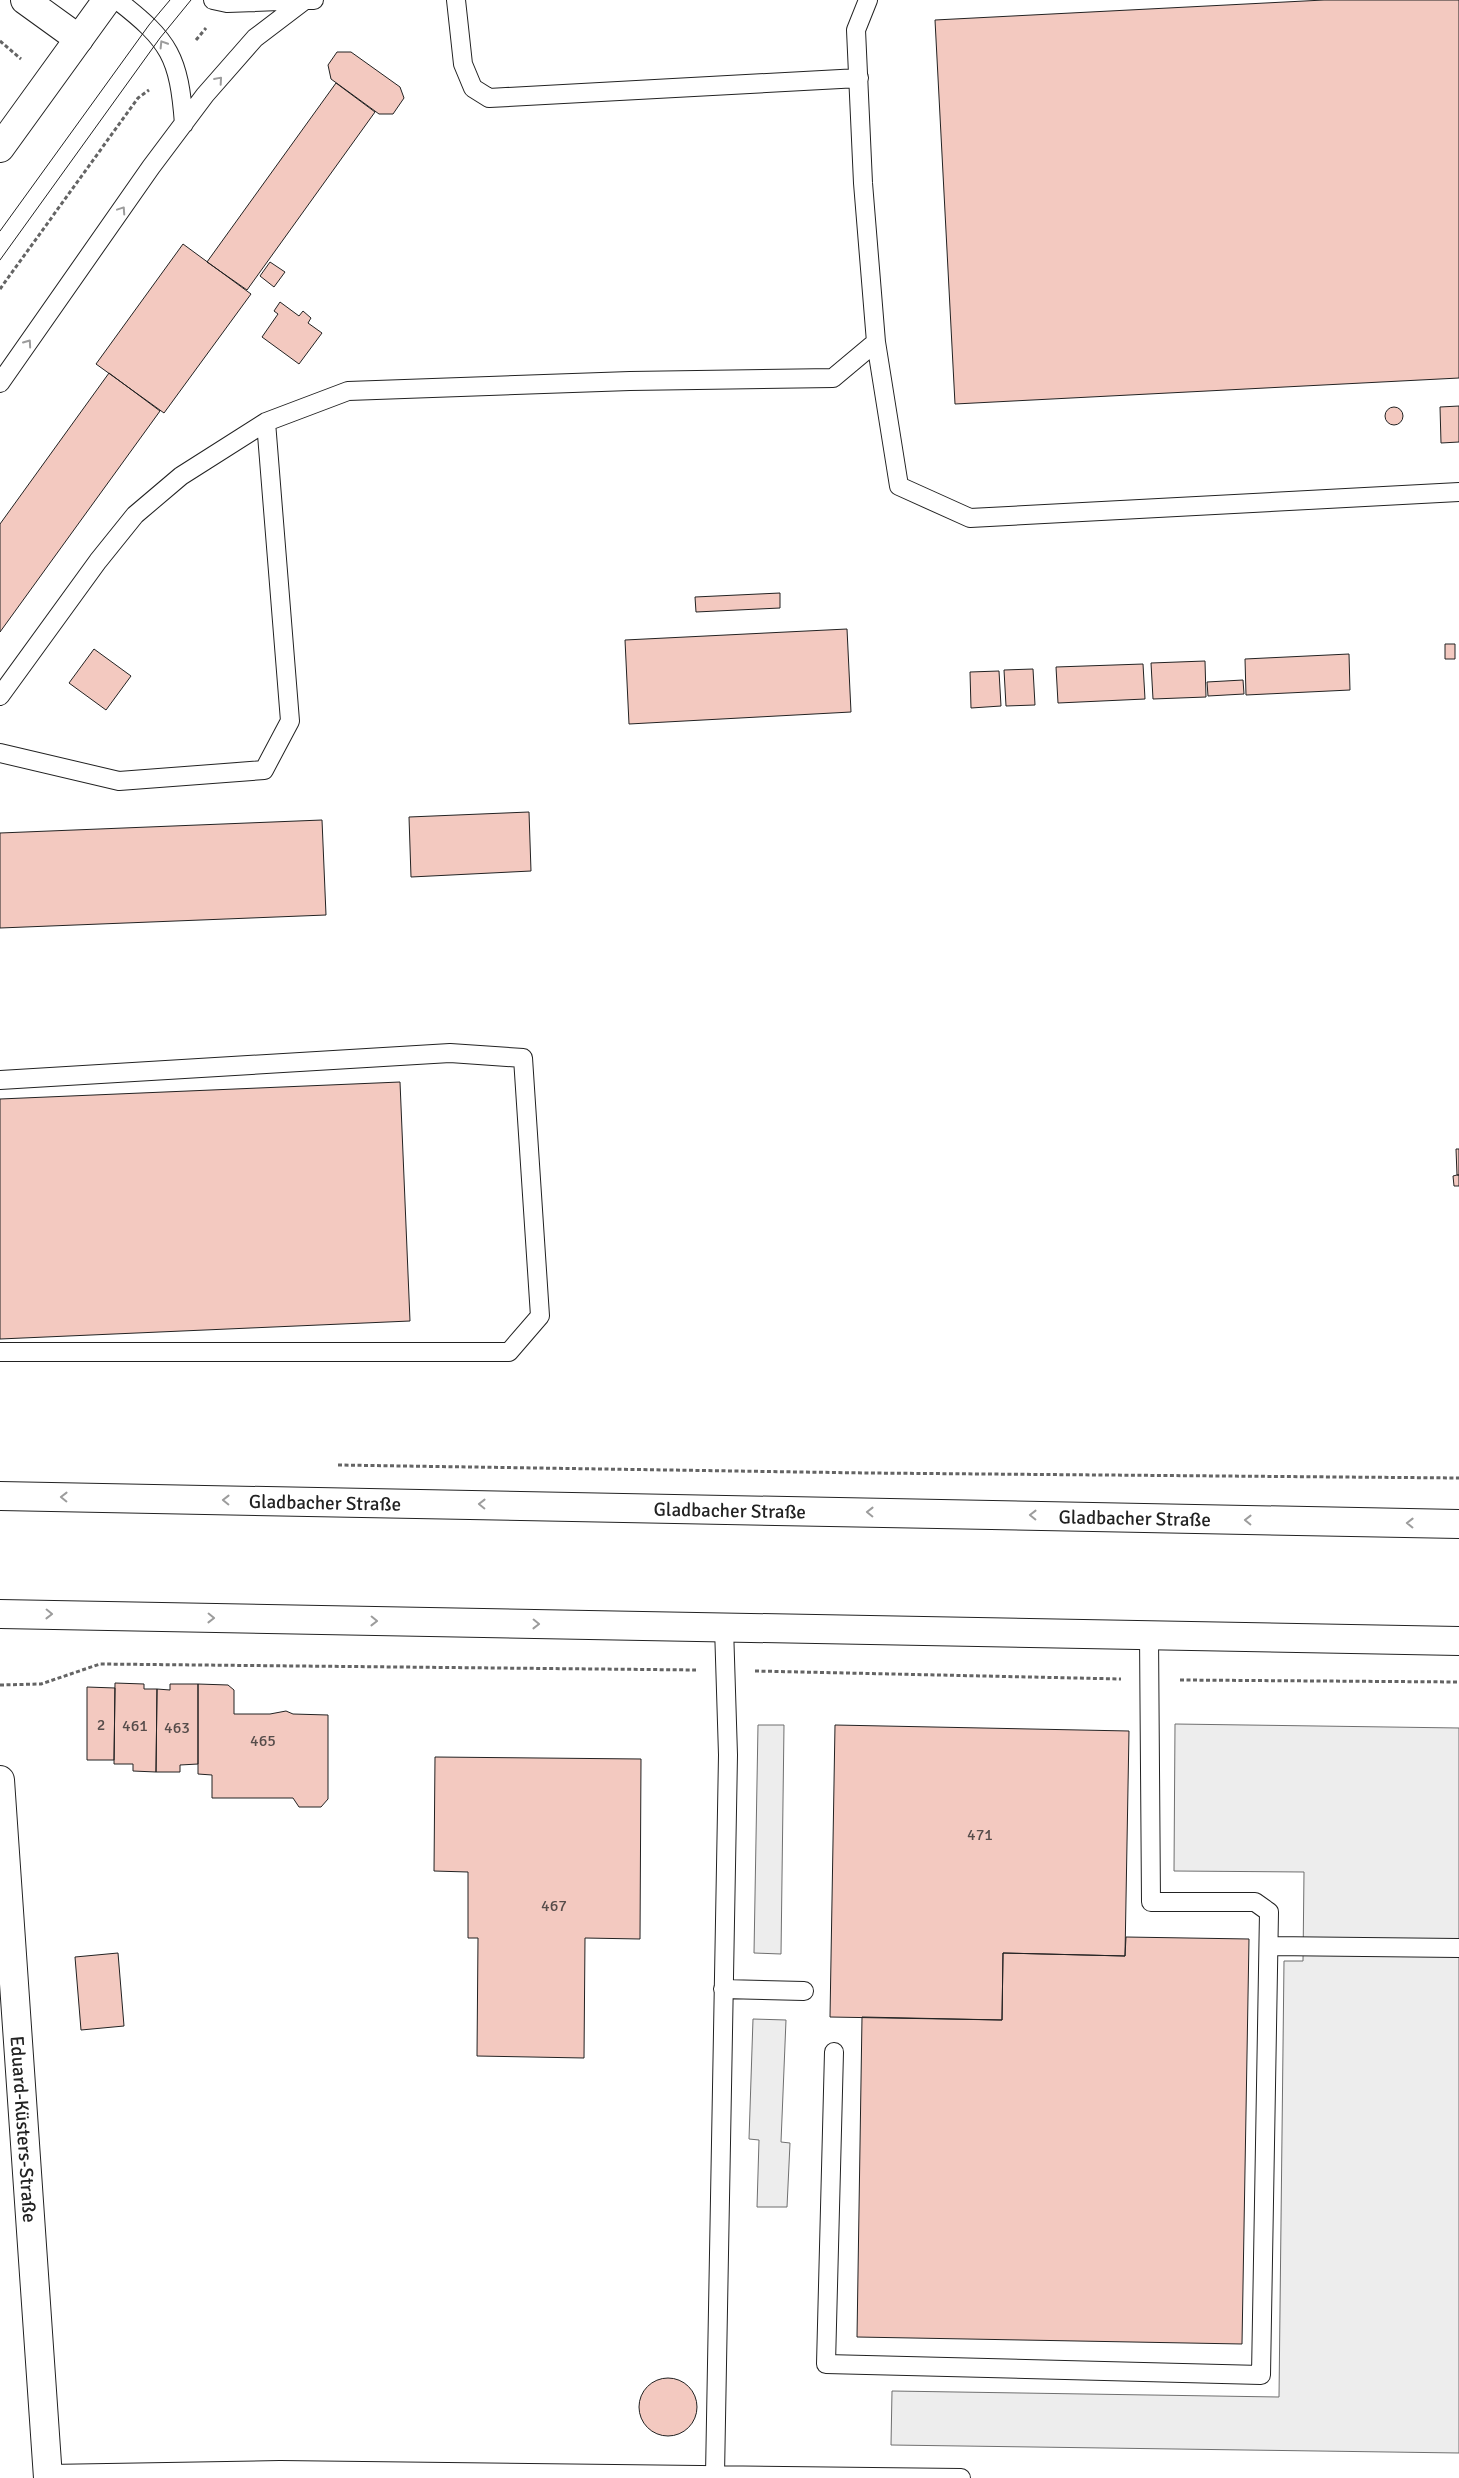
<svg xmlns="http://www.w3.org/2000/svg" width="1459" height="2478" font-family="Signika,sans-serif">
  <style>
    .parking { fill: #ededed; stroke: #6f6f6f }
    .building { fill: #f3c9c0; stroke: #222 }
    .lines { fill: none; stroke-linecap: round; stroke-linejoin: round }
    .lane-casing { stroke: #222; stroke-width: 20 }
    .street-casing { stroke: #222; stroke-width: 30 }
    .primary-casing { stroke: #222; stroke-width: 30 }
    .path { stroke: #646464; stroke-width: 3; stroke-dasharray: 4 2.5; stroke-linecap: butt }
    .lane { stroke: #fff; stroke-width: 18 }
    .street { stroke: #fff; stroke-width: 28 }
    .primary { stroke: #fff; stroke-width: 28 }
    .tram { stroke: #222; stroke-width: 1 }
    .oneway { stroke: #9c9c9c }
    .labels { text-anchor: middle; stroke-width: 4; stroke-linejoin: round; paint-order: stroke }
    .number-label { font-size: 16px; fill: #564c4a }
    .street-label { font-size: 19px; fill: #222; stroke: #fff }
  </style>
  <rect width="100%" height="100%" fill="#fff"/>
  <!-- parking -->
  <path class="parking" d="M1175,1724l284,4v725l-568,-8 1,-54 387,6 5,-436h19l1,-89 -130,-1z
    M758,1725h26l-3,229 -27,-1z
    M753,2019l33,1 -5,122 9,1 -3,64h-30l2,-67 -10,-1z"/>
  <!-- building -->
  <path class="building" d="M1324,0h135v378l-504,26 -20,-384z
    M337,52h14l49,35 4,11 -11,16h-14l-48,-35 -3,-14z
    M336,83l39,29 -128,178 -40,-28z
    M183,244l68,50 -87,119 -68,-49z
    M270,262l15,10 -11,15 -14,-11z
    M280,302l19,14 4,-5 8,7 -3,5 14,10 -23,31 -37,-27 16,-23 -4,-3z
    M109,373l51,38 -160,221v-108z
    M1459,406v36l-18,1 -1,-36z
    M1385 416a9 9 0 1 1 18 0a9 9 0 1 1-18 0Z
    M780,593v15l-84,4 -1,-15z
    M847,629l4,83 -222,12 -4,-84z
    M1445,644h10v15h-10z
    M94,649l37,27 -25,34 -37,-27z
    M1349,654l1,36 -104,5 -1,-36z
    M1205,661l1,36 -53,2 -2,-36z
    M1143,664l2,35 -87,4 -2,-36z
    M1033,669l2,36 -29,1 -2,-36z
    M999,671l2,35 -30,2 -1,-36z
    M1243,680l1,14 -36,2 -1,-14z
    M529,812l2,59 -120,6 -2,-60z
    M322,820l4,95 -326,13v-95z
    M400,1082l10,239 -410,18v-240z
    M1456,1149h3v26h-2z
    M1457,1175h2v11h-5l-1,-10z
    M115,1683l29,1v5h13l-1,83 -23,-1v-7h-19z
    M170,1684h28v80l-18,1v7h-24l1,-83 13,1z
    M198,1684l30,1 6,5v24h36l16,-3 7,3 35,1v84l-7,8h-22l-6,-9h-81v-23l-14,-1z
    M87,1687l28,1 -1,72h-27z
    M835,1725l294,6 -4,225 -122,-3 -1,67 -172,-3z
    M435,1757l206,2 -1,180 -55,-1 -1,120 -107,-2 1,-118h-10v-66l-34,-1z
    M1126,1937l123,2 -7,405 -385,-7 5,-320 140,3 1,-67 122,3z
    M118,1953l6,73 -43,4 -6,-73z
    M639 2407a29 29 0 1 1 58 0a29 29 0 1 1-58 0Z"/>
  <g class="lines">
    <!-- lane casing -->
    <g class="lane-casing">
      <path id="lane" d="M117,0c53,41 62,57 67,124
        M213,0l14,3 78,-3
        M456,0l7,64 10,24 16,10 370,-20
        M876,342l23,144 71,32 489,-26
        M0,383l151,-216 54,-72 50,-57 50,-38h9
        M0,696l98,-135 37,-46 46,-39 85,-54 82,-31 282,-10 203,-3 43,-36 -13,-159 -7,-153 12,-30
        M0,753l119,28 145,-11 26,-49 -24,-299
        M0,1080l450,-27 73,5 17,258 -31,36h-509
        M1269,1946l190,2
        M723,1989l81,2
        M834,2052l-8,312 435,11 8,-463 -14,-10h-104l-2,-267
        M48,2474l232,-4 681,8
        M715,2475l13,-720 -4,-128"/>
    </g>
    <!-- street casing -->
    <g class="street-casing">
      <g id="street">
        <path d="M25,0l54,39"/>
        <path id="s1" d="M0,1780l48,698"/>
      </g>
    </g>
    <!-- primary casing -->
    <g class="primary-casing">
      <g id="primary">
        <path d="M0,148l107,-148"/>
        <path id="s2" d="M0,1496l1459,28"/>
        <path d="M0,1614l1459,27"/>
      </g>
    </g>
    <!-- path -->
    <path class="path" d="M196,40l10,-12
      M0,41l21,18
      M0,289l138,-191 11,-8
      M338,1465l529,8 592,5
      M755,1671l366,8
      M1180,1680l279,2
      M0,1685l41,-1 59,-20 596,6"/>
    <!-- lane -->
    <use href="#lane" class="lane"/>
    <!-- street -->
    <use href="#street" class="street"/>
    <!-- primary -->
    <use href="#primary" class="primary"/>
    <!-- tram -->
    <path class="tram" d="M0,231l149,-206 21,-25
      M0,260l160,-222 31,-38"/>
  </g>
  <!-- one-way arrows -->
  <defs><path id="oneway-chevron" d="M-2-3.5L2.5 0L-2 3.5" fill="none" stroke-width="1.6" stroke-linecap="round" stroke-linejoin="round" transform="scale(1.25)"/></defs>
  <g class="oneway">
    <use href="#oneway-chevron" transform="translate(163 44) rotate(-122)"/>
    <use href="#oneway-chevron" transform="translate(219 80) rotate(-49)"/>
    <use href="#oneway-chevron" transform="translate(122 210) rotate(-56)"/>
    <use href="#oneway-chevron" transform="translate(28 343) rotate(-55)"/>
    <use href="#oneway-chevron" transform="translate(64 1497) rotate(-179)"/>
    <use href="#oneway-chevron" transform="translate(226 1500) rotate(-179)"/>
    <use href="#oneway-chevron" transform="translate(482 1504) rotate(-179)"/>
    <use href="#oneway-chevron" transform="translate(870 1512) rotate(-179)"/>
    <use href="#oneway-chevron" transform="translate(1033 1515) rotate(-179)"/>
    <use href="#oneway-chevron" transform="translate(1248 1520) rotate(-179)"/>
    <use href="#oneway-chevron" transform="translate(1410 1523) rotate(-179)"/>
    <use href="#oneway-chevron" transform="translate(49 1614) rotate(1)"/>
    <use href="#oneway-chevron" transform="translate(211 1618) rotate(1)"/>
    <use href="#oneway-chevron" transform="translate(374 1621) rotate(1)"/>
    <use href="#oneway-chevron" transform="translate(536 1624) rotate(1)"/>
  </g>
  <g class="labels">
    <!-- number labels -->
    <g class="number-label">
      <text x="101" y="1730">2</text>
      <text x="135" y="1731">461</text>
      <text x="177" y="1733">463</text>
      <text x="263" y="1746">465</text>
      <text x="980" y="1840">471</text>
      <text x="554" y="1911">467</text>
    </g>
    <!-- street labels -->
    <g class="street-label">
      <text dy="7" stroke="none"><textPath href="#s2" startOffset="325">Gladbacher Straße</textPath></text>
      <text dy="7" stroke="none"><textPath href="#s2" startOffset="730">Gladbacher Straße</textPath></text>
      <text dy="7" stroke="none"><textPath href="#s2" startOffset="1135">Gladbacher Straße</textPath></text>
      <text dy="7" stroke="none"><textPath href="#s1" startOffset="350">Eduard-Küsters-Straße</textPath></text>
    </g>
  </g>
</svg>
